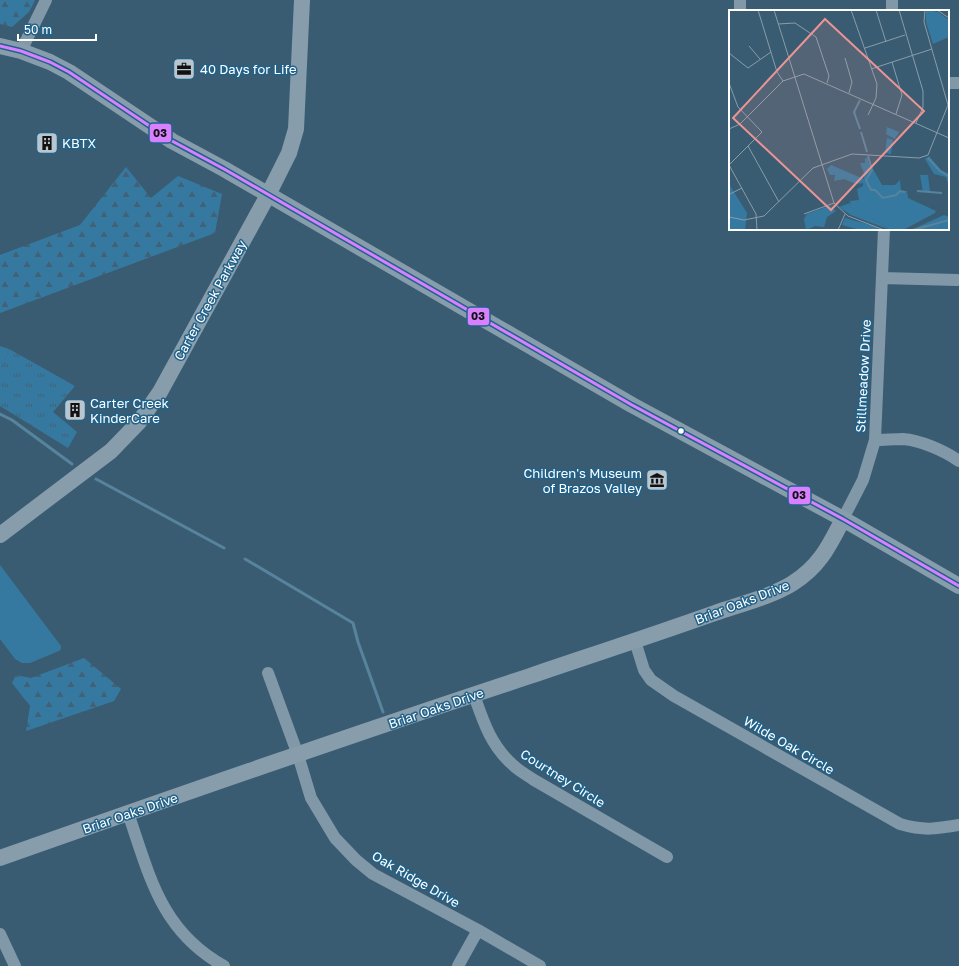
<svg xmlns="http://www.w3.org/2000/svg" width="959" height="966" font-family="'Golos Text',sans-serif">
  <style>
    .grass { fill: #3679a0 }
    .forest { fill: url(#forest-firs) }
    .park { fill: url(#park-tufts) }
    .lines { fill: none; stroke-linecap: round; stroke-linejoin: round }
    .stream { stroke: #57839d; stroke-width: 3 }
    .street { stroke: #8098a7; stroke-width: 12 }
    .secondary { stroke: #879dac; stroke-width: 16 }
    .bus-1-casing { stroke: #21628a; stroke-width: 6 }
    .bus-1 { stroke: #d880ff; stroke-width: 3 }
    .bus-dot { fill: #fff; stroke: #21628a; stroke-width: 1.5 }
    .labels { text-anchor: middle; stroke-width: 3; stroke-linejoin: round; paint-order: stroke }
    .poi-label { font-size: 13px; fill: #fff; stroke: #21628a; text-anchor: start }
    .street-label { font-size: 13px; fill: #fff; stroke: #21628a }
    .inset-river { fill: none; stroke: #57839d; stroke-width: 2 }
    .inset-road { fill: none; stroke: #889daa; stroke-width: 1 }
    .view { fill: #ea9494; fill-opacity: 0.15; stroke: #ea9494; stroke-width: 2 }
    .inset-edge { fill: none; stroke: #fff; stroke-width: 2 }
    .line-badge { stroke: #21628a; stroke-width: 1.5 }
    .pale-badge-label { font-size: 11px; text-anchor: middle; font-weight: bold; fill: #111 }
  </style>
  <defs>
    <pattern id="forest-firs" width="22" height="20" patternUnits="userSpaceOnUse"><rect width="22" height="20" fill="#3679a0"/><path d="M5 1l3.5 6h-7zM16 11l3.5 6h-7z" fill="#416276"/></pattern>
    <pattern id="park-tufts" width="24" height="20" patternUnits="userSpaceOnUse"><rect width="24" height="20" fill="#3679a0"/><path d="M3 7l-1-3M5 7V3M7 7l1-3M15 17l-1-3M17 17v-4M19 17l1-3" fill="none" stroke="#416276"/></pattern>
  </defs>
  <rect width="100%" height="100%" fill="#395c72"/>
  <!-- grass -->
  <path class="grass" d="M0,565l61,81v3l-2,2 -29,12h-8l-7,-4 -15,-20z"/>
  <!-- forest -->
  <path class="forest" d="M0,0h35l-6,12 -17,15 -12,-3z
    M126,167l25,31 27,-22 44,18 -7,39 -215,80v-58l80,-30z
    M0,346l9,3 -9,22z
    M84,658l37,31 -7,12 -88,30 4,-25 -18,-23 4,-8 15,3z"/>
  <!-- park -->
  <path class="park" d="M9,349l66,37 -22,26 24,20 -9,16 -68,-42v-35z"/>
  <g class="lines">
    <!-- stream -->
    <path class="stream" d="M0,414l12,6 60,44
      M96,479l128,69
      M245,559l108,64 5,19 25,70"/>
    <!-- street -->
    <path class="street" d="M740,11v-11
      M892,11v-11
      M21,51l25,-51
      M948,83h11
      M882,278l75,2
      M875,440c9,0 19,-1 28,-1 17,1 42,12 56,22
      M843,519l20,-39 12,-40 9,-211
      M635,641l9,29 7,10 23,16 226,128c24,7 36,5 59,1
      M268,673l30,82 13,43 24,40 21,22 17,14 105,56 62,36
      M474,695c9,26 17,51 39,70 6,6 14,10 21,15l133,77
      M128,813c22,64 33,118 96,153
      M0,934l15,32
      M458,966l20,-36"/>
    <!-- secondary -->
    <path class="secondary" d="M0,46l21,5 29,11 19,10 103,69 52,28 408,236 211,114 116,67
      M0,535l111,-84 28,-29 21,-30 108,-197 21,-42 7,-24 6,-129
      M0,858c176,-62 353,-124 530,-182 62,-21 123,-41 185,-63 23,-8 58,-17 78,-30 27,-17 36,-37 50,-64"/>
    <!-- bus-1 casing -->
    <g class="bus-1-casing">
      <path id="bus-1" d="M0,46l21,5 29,11 19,10 103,69 52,28 408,236 211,114 116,67"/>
    </g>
    <!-- bus-1 -->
    <use href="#bus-1" class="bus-1"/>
  </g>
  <!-- icons -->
  <defs>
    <g id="office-square" transform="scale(1.15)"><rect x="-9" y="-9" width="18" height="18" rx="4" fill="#bac6ce" stroke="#21628a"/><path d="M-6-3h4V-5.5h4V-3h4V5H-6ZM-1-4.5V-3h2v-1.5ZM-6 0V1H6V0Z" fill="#111"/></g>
    <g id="building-square" transform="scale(1.15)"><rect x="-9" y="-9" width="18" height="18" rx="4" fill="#bac6ce" stroke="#21628a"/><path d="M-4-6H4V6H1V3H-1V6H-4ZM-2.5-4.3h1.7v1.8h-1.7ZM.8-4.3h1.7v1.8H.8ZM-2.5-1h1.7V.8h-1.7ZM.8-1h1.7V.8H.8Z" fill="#111"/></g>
    <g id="museum-square" transform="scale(1.15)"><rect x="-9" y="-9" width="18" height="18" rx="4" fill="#bac6ce" stroke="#21628a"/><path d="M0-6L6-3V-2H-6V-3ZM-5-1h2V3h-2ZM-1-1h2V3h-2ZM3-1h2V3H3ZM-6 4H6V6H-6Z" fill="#111"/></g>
  </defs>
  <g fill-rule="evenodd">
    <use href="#office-square" x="184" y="69"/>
    <use href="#building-square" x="47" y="143"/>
    <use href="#building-square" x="75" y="410"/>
    <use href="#museum-square" x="657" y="480"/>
  </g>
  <!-- markers -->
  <circle class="bus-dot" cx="681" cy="431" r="3.5"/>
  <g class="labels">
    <!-- poi labels -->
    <g class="poi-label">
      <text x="200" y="74">40 Days for Life</text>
      <text x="62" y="148">KBTX</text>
      <text x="90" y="408">Carter Creek<tspan x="90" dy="15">KinderCare</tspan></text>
      <text x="642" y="478" text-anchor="end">Children's Museum<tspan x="642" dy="15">of Brazos Valley</tspan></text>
    </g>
    <!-- street labels -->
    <g class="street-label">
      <text transform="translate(210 300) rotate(-61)" y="5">Carter Creek Parkway</text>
      <text transform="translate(863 376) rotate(-87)" y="5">Stillmeadow Drive</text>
      <text transform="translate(742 602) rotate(-21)" y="5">Briar Oaks Drive</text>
      <text transform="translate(436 708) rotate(-19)" y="5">Briar Oaks Drive</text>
      <text transform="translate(789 745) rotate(30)" y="5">Wilde Oak Circle</text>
      <text transform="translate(563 778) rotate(32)" y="5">Courtney Circle</text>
      <text transform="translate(130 813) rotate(-19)" y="5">Briar Oaks Drive</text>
      <text transform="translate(416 879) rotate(30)" y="5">Oak Ridge Drive</text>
    </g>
  </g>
  <!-- overview -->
  <g transform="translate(729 10)">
    <rect width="220" height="220" fill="#395c72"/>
    <path d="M158,128l6,2 -2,14 -6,-1zM121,193l3,9 22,7 15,11 -39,-15 -12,-8z" fill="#3679a0"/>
    <path d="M158,117l12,5 -4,7 -9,-5zM200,146l12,14 8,4v12l-3,-9 -12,-3 -9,-15zM102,155l33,14v-6l9,-4 9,16h13l5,-5 1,11h6l1,7 28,13 -1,2 -32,17h-13l-15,-11 -17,-4 -6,-3 -2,-11 9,-1 -2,-11 6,-3v-3l-7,1 -12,-5 -10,2 1,-6h-5l-3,-6zM100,196l7,5 -9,6 -3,10 -9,-1 -9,4 -2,-11 3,-5zM215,205l5,2v13h-38zM116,208l29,8 6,4h-20l-18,-5z" fill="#3679a0"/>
    <path d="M197,0l12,2 11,8v17l-16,7 -7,-22zM136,148h2l4,12 -7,3 -4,-10h5zM191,165h8l2,17h-7zM0,174l18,29 -2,17h-16z" fill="#3679a0"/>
    <path class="inset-river" d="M131,119l-6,-17 6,-12M132,122l6,20M139,146l4,14 -6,10 5,10h4l8,8 13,-3 4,-4 5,1M199,148l12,13 9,5M188,181l25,2M184,220l36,-10"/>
    <path class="inset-road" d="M29,0l19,62 6,9M45,0l60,193 14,13 36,14M122,0l26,74 -1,14 -8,17M147,0l10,32M170,0l24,81v16l-7,16M208,0l12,8M49,14l17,-1 21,14 13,39 -2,7M20,36l11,13M136,38l40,-13M0,43l19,15 23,-16M116,48l7,24 -3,11M163,52l10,33 -6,19M142,59l61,-20M0,73l9,24 24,25 -33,33M0,119l11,-5 43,-43 21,-7 145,64M19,136l31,56M0,155l27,49 1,16M1,184l12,-6M75,204l30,-11M0,207l15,3 20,-4 49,-48 39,-14 67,4 9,-3 20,-50 -24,-83 1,-12M109,220l7,-16"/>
    <path class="view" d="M96,9l99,92 -93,99 -98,-92z"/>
    <rect width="220" height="220" class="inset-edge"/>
  </g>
  <g class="line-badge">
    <rect x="149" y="123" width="23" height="20" rx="4" fill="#d880ff"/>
    <rect x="467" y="307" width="23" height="19" rx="4" fill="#d880ff"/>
    <rect x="788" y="486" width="23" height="19" rx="4" fill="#d880ff"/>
  </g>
  <g class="pale-badge-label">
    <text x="160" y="137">03</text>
    <text x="478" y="320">03</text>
    <text x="799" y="499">03</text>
  </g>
  <!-- scale -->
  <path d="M18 34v6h78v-6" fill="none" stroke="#ffffff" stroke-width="2"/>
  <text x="24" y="34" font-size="12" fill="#ffffff" stroke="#21628a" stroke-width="3" paint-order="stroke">50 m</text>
</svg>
